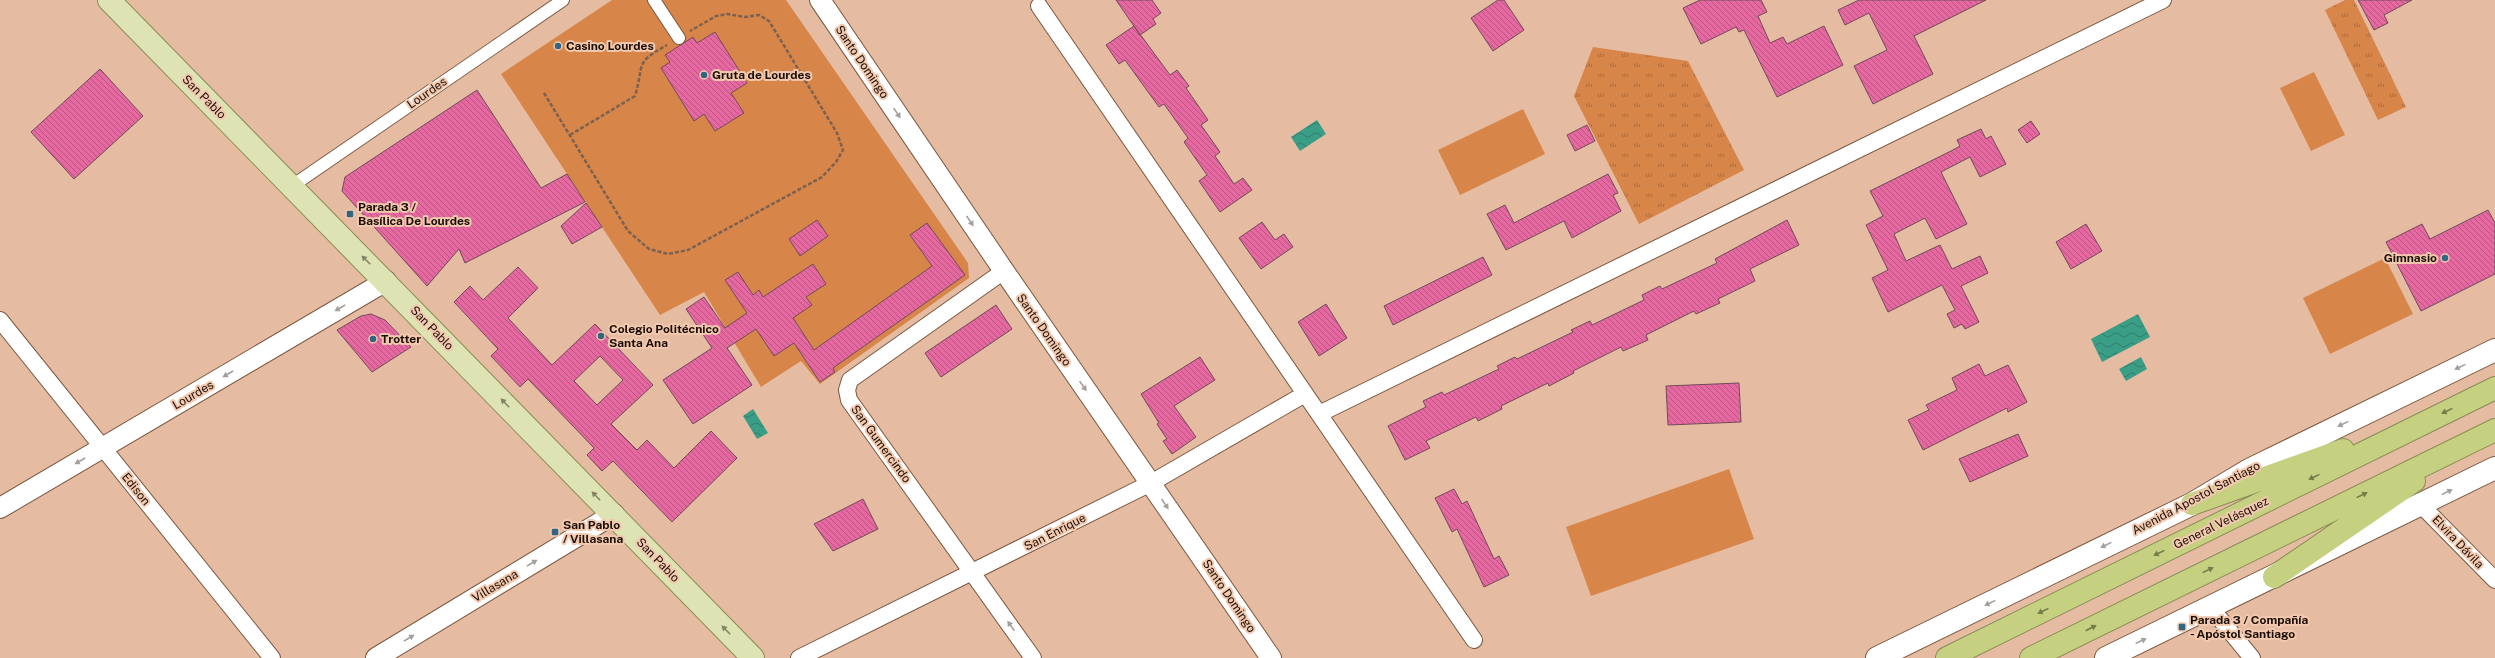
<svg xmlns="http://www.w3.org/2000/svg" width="2495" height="658" font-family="'Public Sans',sans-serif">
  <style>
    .grass { fill: url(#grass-tufts) }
    .park { fill: #d78549 }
    .water { fill: url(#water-waves) }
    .building { fill: url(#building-back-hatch); stroke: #724a5a; fill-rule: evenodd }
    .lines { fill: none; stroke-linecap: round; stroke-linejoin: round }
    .pedestrian-casing { stroke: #7b5840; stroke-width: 14 }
    .minor-casing { stroke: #7b5840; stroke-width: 18 }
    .tertiary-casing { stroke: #7b5840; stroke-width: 22 }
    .secondary-casing { stroke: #7b5840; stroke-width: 24 }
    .primary-casing { stroke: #8a8c56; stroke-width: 24 }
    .motorway-casing { stroke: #8a8c56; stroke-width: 24 }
    .path { stroke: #7b6150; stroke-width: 2.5; stroke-dasharray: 4 2; stroke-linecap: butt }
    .pedestrian { stroke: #fff; stroke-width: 12 }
    .minor { stroke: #fff; stroke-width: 16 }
    .tertiary { stroke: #fff; stroke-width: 20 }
    .secondary { stroke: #fff; stroke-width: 22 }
    .primary { stroke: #dde3b3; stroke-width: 22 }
    .motorway { stroke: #c6d081; stroke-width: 22 }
    .oneway { fill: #a49f9b }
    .oneway2 { fill: #868365 }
    .oneway3 { fill: #797949 }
    .poi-dot { fill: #316682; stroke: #f2c9af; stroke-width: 1.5 }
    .labels { text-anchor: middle; stroke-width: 4; stroke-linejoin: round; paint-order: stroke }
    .poi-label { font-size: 12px; font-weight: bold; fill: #1b0e05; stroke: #f2c9af; text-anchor: start }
    .street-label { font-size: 12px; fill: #1b0e05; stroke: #f2c9af }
  </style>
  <defs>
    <pattern id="grass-tufts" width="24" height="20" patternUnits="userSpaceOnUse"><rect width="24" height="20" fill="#d78549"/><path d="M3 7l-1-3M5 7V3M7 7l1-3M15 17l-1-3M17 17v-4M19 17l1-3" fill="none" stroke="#ae6b3b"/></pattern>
    <pattern id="water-waves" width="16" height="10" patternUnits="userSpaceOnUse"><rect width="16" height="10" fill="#3a9d86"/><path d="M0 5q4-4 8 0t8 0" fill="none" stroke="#307e6c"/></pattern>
    <pattern id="building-back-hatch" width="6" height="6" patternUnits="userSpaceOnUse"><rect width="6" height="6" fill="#e569a0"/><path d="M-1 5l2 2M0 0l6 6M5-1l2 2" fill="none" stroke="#b95580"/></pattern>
  </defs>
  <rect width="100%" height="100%" fill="#e5bca2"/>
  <!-- grass -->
  <path class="grass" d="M2345,0h9l52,107 -28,13 -53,-110z
    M1593,47l95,14 56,109 -105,54 -65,-128z"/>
  <!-- park -->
  <path class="park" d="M612,0h174l182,263 1,15 -149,106 -19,-23 -40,26 -57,-95 -44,23 -159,-241z
    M2314,72l31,63 -34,16 -31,-63z
    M1523,109l22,45 -85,41 -22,-45z
    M2385,258l28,56 -83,40 -27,-56z
    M1729,469l25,70 -163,57 -25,-69z"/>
  <!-- water -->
  <path class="water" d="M1317,120l9,14 -26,17 -9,-14z
    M2138,314l12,23 -48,25 -11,-23z
    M2141,357l6,12 -21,12 -7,-12z
    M753,409l15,24 -11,6 -14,-23z"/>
  <!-- building -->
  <path class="building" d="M1116,0h36l9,13 -8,6 3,5 -16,11z
    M1498,0h6l20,30 -31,21 -22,-33z
    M1700,0h61l6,12 -9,4 12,27 13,-6 4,7 37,-18 19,39 -66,32 -33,-67 -5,2 -3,-5 -35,17 -18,-36z
    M1859,0h127l-72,36 19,38 -60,30 -19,-38 33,-16 -18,-37 -24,12 -7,-15z
    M2358,0h54l-28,15 4,8 -14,7z
    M1134,26l36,49 7,-5 12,16 -3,2 22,32 -7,5 19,27 -5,4 19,28 9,-6 9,12 -32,22 -21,-31 8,-6 -23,-33 4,-4 -24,-34 -5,3 -34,-47 -6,4 -13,-19z
    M715,32l32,51 -16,10 13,20 -29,18 -11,-17 -10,7 -33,-53 9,-6 -5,-7 28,-18 4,6z
    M100,69l43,47 -69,63 -43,-47z
    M477,90l64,98 26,-14 18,28 -120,61 -6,-14 -32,37 -85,-95 3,-14z
    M2031,121l9,13 -13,9 -9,-13z
    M1587,125l8,16 -20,10 -8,-16z
    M1981,129l5,10 5,-3 15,28 -26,13 -10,-20 -29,15 26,52 -31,15 -11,-21 -31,16 12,27 34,-16 12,24 28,-13 8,17 -27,13 18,36 -14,7 -3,-5 -8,4 -7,-14 8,-4 -13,-25 -54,27 -16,-34 16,-8 -22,-45 17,-9 -13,-25 81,-40 9,-5 -3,-6z
    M1608,174l10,19 -5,2 8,16 -49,27 -8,-17 -58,29 -19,-36 18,-9 9,18z
    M586,203l16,24 -30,17 -11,-18z
    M2488,210l7,13v51l-74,37 -35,-69 36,-18 8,15z
    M817,220l11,16 -28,20 -11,-17z
    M1787,220l12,25 -49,24 5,12 -37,18 2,4 -24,11 -2,-3 -48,24 2,5 -25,11 -2,-4 -48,24 1,2 -25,13 -1,-3 -47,23 1,3 -24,12 -2,-4 -50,24 4,7 -25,12 -17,-34 38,-19 -3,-6 19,-9 2,3 55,-26 -2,-3 18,-9 2,2 56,-27 -2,-2 19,-9 2,4 52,-25 -2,-5 18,-9 2,3 55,-26 -2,-4z
    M1262,222l13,18 9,-6 9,13 -32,22 -22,-31z
    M927,223l38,52 -132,93 2,4 -15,10 -26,-39 -20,13 -18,-27 -29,19 25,37 -59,39 -30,-44 49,-32 -26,-39 18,-12 21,31 22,-15 -22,-33 13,-8 15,23 6,-5 4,7 50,-33 13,20 -20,13 6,8 -19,13 21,32 118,-84 -22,-31z
    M2086,224l16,27 -31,18 -15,-27z
    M1483,257l9,18 -99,50 -9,-19z
    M518,267l20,21 -30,30 44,47 43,-41 58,61 -42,39 26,26 10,-10 27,28 37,-37 26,27 -65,64 -59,-61 -11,10 -15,-16 7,-7 -66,-69 -8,8 -29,-31 7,-7 -44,-47 16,-16 13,14zM600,356l23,24 -26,25 -23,-24z
    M1326,304l21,34 -28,18 -21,-34z
    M996,305l16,24 -71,48 -16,-24z
    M371,314l14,6 26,27 -39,25 -35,-42 24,-14z
    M1200,357l15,23 -41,26 22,31 -24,17 -9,-13 4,-2 -10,-15 2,-1 -18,-29z
    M1979,364l6,12 23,-11 19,37 -19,10 -1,-4 -84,42 -15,-30 21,-10 -3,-5 31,-15 -5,-12z
    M1739,383l2,39 -73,3 -2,-39z
    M2018,434l10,22 -58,26 -11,-23z
    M1454,489l8,15 5,-3 27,58 5,-3 10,19 -25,12 -27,-58 -5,3 -17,-34z
    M863,499l15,30 -45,22 -19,-27z"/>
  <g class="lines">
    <!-- pedestrian casing -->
    <g class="pedestrian-casing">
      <path id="pedestrian" d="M654,0l25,38
        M292,186l271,-186"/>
    </g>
    <!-- minor casing -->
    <g class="minor-casing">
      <path id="minor" d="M1039,6l435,634
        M1004,271l-154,109 -3,10 2,10 184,258
        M0,320l272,338
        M1319,414l844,-414
        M2421,505l74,75
        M2211,608l41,50
        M799,658l352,-175 154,-89"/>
    </g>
    <!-- tertiary casing -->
    <g class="tertiary-casing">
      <path id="tertiary" d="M820,0l184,271 267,387
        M0,508l386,-227
        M376,658l238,-144"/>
    </g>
    <!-- secondary casing -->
    <g class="secondary-casing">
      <path id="secondary" d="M1877,658l315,-154 57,-34 246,-120
        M2106,658l389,-190"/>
    </g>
    <!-- primary casing -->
    <g class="primary-casing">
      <path id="primary" d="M109,0l644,658"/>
    </g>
    <!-- motorway casing -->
    <g class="motorway-casing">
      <path id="motorway" d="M2192,504l151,-54
        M2274,577l140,-96
        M1947,658l548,-270
        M2031,658l464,-228"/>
    </g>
    <!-- path -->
    <path class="path" d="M544,93l84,138 21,18 19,5 20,-4 134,-73 14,-15 7,-12 -6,-17 -68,-112 -10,-6 -14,2 -18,-3 -11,2 -26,15
      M570,135l65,-39c10,-33 -2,-32 32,-51"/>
    <!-- pedestrian -->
    <use href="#pedestrian" class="pedestrian"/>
    <!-- minor -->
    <use href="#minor" class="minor"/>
    <!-- tertiary -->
    <use href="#tertiary" class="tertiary"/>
    <!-- secondary -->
    <use href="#secondary" class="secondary"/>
    <!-- primary -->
    <use href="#primary" class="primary"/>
    <!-- motorway -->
    <use href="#motorway" class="motorway"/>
  </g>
  <!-- one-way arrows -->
  <defs><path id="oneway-solid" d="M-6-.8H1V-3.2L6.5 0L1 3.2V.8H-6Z"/></defs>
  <g class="oneway">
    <use href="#oneway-solid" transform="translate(897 113) rotate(56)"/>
    <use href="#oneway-solid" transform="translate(970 221) rotate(56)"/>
    <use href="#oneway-solid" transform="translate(340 308) rotate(150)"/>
    <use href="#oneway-solid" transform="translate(2460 367) rotate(154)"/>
    <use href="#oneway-solid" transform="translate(228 374) rotate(150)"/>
    <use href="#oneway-solid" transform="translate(1083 386) rotate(55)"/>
    <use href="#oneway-solid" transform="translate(2343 424) rotate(154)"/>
    <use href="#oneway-solid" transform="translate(80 461) rotate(150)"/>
    <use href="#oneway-solid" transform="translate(2447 492) rotate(-26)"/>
    <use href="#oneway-solid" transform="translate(1165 504) rotate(56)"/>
    <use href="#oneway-solid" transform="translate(2106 545) rotate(154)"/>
    <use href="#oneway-solid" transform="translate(532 563) rotate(-31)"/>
    <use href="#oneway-solid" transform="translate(1990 603) rotate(154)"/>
    <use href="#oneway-solid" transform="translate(1011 626) rotate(-125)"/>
    <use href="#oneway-solid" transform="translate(409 638) rotate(-31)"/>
    <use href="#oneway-solid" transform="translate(2141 641) rotate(-26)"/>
  </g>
  <g class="oneway2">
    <use href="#oneway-solid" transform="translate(366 260) rotate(-135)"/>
    <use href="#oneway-solid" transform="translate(505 403) rotate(-134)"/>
    <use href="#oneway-solid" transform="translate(596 496) rotate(-134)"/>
    <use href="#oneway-solid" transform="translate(726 630) rotate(-134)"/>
  </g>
  <g class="oneway3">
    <use href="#oneway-solid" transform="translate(2447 411) rotate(154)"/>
    <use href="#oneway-solid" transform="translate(2314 477) rotate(154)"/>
    <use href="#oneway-solid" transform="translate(2362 495) rotate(-26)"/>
    <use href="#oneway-solid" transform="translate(2159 553) rotate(154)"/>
    <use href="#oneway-solid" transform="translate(2208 570) rotate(-26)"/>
    <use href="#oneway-solid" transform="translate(2043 611) rotate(154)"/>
    <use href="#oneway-solid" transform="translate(2091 628) rotate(-27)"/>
  </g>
  <!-- markers -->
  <g class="poi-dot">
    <circle cx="558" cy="46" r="4"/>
    <circle cx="704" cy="75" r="4"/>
    <rect x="346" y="210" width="8" height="8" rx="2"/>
    <circle cx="2445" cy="258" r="4"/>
    <circle cx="601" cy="336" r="4"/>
    <circle cx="373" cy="339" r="4"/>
    <rect x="551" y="528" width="8" height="8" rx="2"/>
    <rect x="2178" y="623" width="8" height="8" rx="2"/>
  </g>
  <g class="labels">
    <!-- poi labels -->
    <g class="poi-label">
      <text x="566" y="50">Casino Lourdes</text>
      <text x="712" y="79">Gruta de Lourdes</text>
      <text x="358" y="211">Parada 3 /<tspan x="358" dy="14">Basílica De Lourdes</tspan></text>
      <text x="2437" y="262" text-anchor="end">Gimnasio</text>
      <text x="609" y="333">Colegio Politécnico<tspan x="609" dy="14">Santa Ana</tspan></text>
      <text x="381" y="343">Trotter</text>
      <text x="563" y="529">San Pablo<tspan x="563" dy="14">/ Villasana</tspan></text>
      <text x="2190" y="624">Parada 3 / Compañía<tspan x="2190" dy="14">- Apóstol Santiago</tspan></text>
    </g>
    <!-- street labels -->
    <g class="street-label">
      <text transform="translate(862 62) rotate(56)" y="4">Santo Domingo</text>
      <text transform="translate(427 93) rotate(-35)" y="4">Lourdes</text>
      <text transform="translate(204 97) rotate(45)" y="4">San Pablo</text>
      <text transform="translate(432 328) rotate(46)" y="4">San Pablo</text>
      <text transform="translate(1044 330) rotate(55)" y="4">Santo Domingo</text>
      <text transform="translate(193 395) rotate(-30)" y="4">Lourdes</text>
      <text transform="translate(881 444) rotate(54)" y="4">San Gumercindo</text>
      <text transform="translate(136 489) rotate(51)" y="4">Edison</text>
      <text transform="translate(2196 498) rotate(-28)" y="4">Avenida Apostol Santiago</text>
      <text transform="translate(2221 523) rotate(-26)" y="4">General Velásquez</text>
      <text transform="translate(1055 532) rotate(-27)" y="4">San Enrique</text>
      <text transform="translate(2458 542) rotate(46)" y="4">Elvira Dávila</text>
      <text transform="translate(658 560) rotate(46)" y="4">San Pablo</text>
      <text transform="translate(495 586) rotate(-31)" y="4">Villasana</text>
      <text transform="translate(1229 596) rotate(56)" y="4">Santo Domingo</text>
    </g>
  </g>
</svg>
